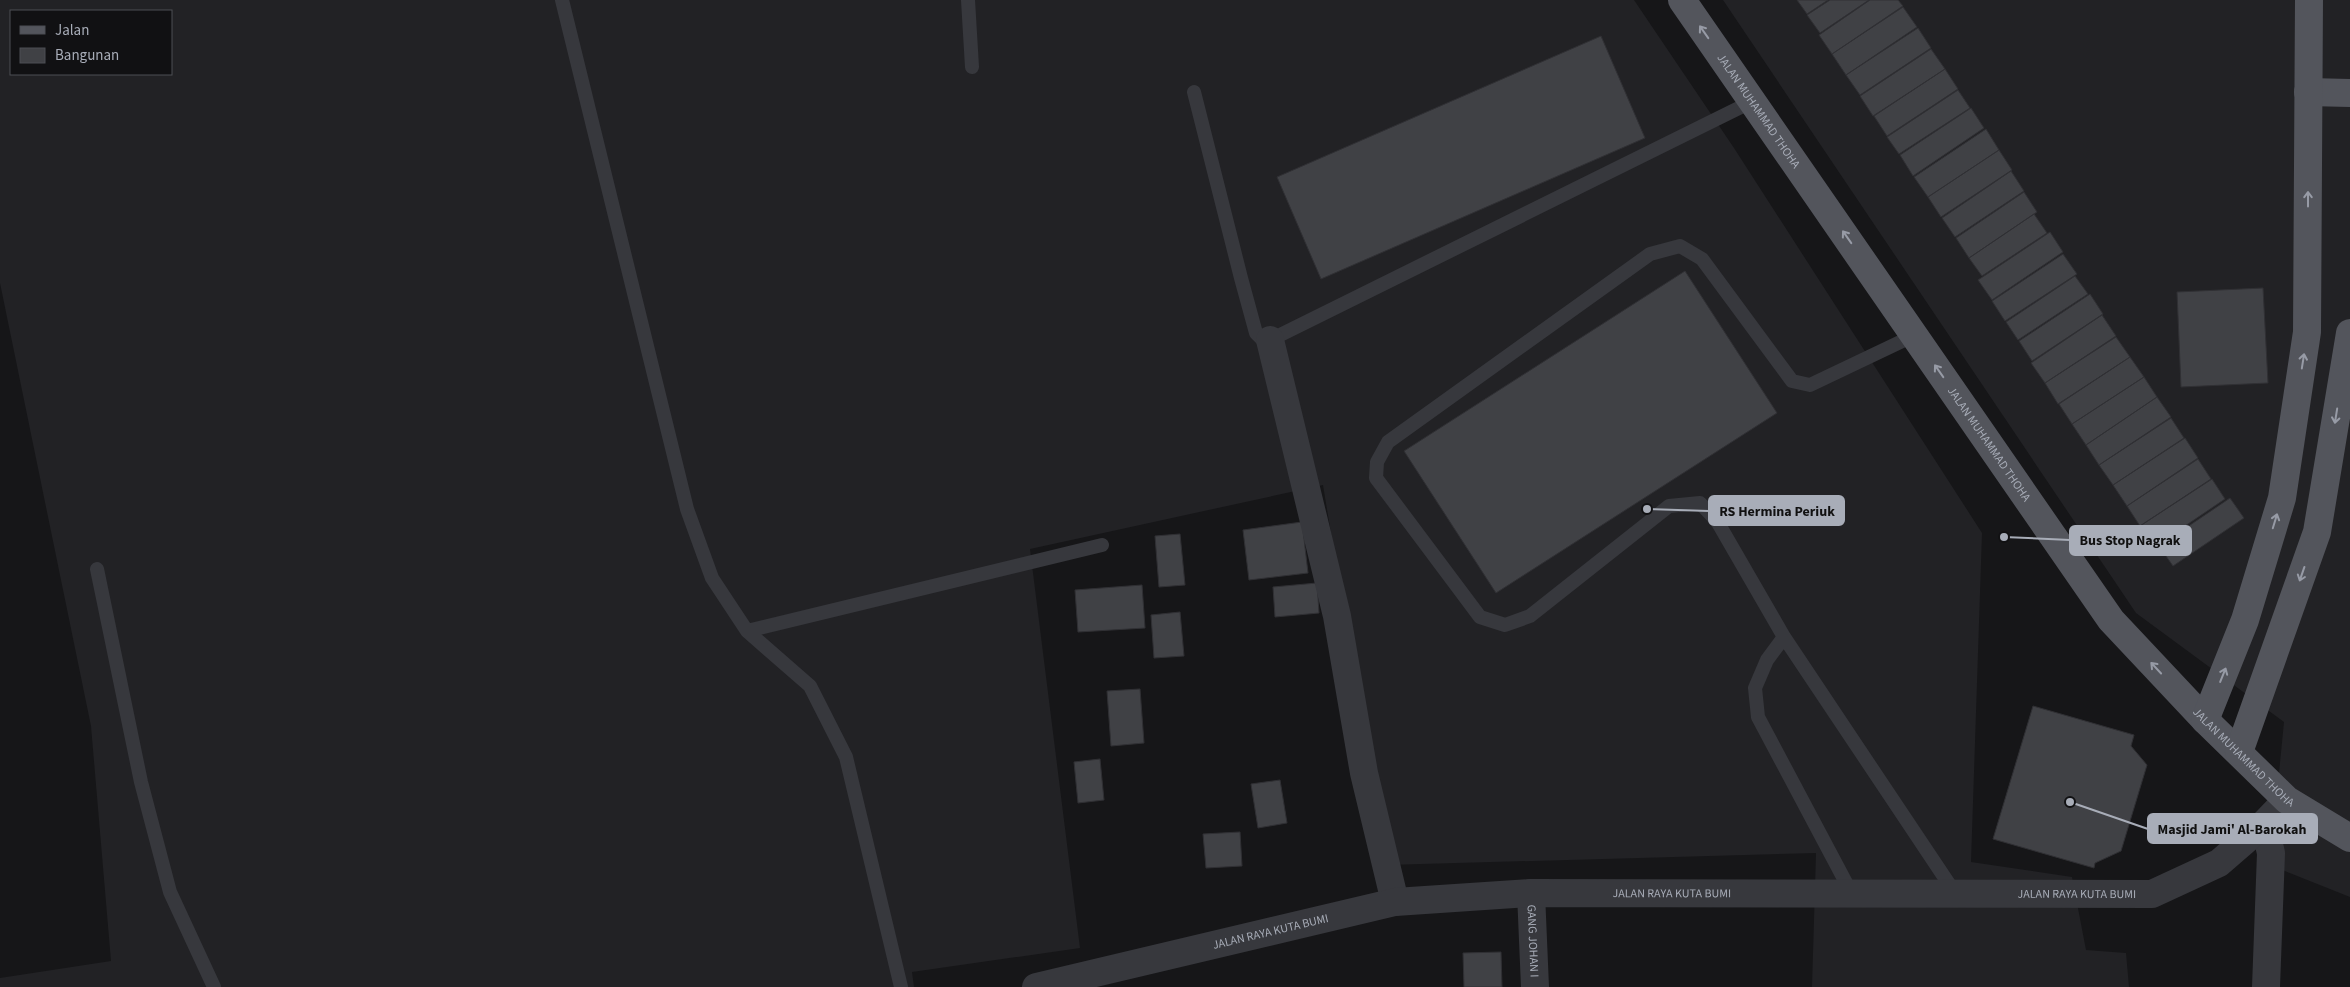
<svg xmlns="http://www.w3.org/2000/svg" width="2350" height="987" font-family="'Source Sans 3',sans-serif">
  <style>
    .built { fill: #222225; fill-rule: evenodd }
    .building { fill: #404145; stroke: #303034 }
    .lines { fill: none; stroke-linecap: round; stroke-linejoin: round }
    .service { stroke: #37383d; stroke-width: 14 }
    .minor { stroke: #37383d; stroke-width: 28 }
    .tertiary { stroke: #37383d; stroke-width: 28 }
    .primary { stroke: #53555c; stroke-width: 28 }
    .oneway { stroke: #979ba6 }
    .labels { text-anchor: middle; stroke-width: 4; stroke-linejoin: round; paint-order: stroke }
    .street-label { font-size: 12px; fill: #a8adb8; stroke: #111113 }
    .leader { fill: none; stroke: #a8adb8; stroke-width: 2 }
    .callout-dot { fill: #a8adb8; stroke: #111113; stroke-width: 2 }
    .callout { fill: #a8adb8; stroke: #a8adb8; stroke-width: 2 }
    .callout-label { font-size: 14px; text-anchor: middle; font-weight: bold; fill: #111 }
  </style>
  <rect width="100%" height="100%" fill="#161618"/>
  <!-- built -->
  <path class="built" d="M0,0h1634l100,148 248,385 -11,329 101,15 14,73 40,3 3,34h-317l4,-134 -430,12 -63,-380 -293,64 50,399 -168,24 2,15h-914v-9l111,-17 -20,-235 -91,-443zM11,11h160v63h-160z
    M1723,0h627v897l-80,-32 14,-143 -148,-109z"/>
  <!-- building -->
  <path class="building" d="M1797,0h31l-21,14z
    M1830,0h39l-49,33 -13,-18z
    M1870,0h28l5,6 -71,48 -13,-19z
    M1903,7l14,20 -71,48 -14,-21z
    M1918,28l13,20 -71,47 -14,-20z
    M1601,36l44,102 -324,141 -44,-102z
    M1931,49l14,20 -72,47 -13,-20z
    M1945,69l13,20 -71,47 -13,-20z
    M1958,90l12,18 -71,46 -12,-17z
    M1971,108l13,20 -71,48 -13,-21z
    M1986,129l13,21 -71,47 -14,-20z
    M1999,150l13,20 -71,47 -13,-20z
    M2011,171l13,20 -69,46 -13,-19z
    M2024,192l13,20 -68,46 -13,-20z
    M2034,214l13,19 -65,43 -13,-18z
    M2050,232l13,20 -71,48 -14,-20z
    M2063,254l14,20 -72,47 -13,-20z
    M1685,271l92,142 -281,180 -92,-142z
    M2075,276l13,18 -70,46 -12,-18z
    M2263,288l5,95 -87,4 -4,-95z
    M2090,294l13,20 -71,47 -13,-20z
    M2102,315l14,21 -71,47 -14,-20z
    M2116,337l14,20 -72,47 -13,-21z
    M2130,357l14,20 -72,47 -13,-20z
    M2144,377l13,20 -71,48 -14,-21z
    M2157,397l14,20 -72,48 -13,-20z
    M2171,418l13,20 -71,47 -14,-20z
    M2185,438l13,20 -71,48 -14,-21z
    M2198,459l13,20 -71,47 -13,-20z
    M2212,479l13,20 -71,48 -14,-21z
    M2230,498l14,20 -71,48 -14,-20z
    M1302,522l6,51 -59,7 -6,-50z
    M1180,534l5,51 -26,2 -4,-51z
    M1317,583l2,30 -44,4 -2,-30z
    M1142,585l3,43 -67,4 -3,-42z
    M1180,612l4,44 -30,2 -3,-43z
    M1140,689l4,54 -33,3 -4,-55z
    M2033,706l101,29 -3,11 16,19 -26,86 -26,12 -1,5 -101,-29z
    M1100,759l4,41 -26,3 -4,-41z
    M1280,780l7,43 -29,5 -7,-44z
    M1240,832l2,34 -36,2 -3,-34z
    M1501,952l1,35h-38l-1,-34z"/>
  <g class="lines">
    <!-- service -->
    <path class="service" d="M562,0l125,509 25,69 35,53 63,55 36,71 55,230
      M968,0l4,67
      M1194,92l47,186 15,55 7,7h7l483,-239
      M97,569l44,213 29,110 44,95
      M747,631l355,-86
      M1784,637l171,256
      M1852,894l-94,-177 -3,-29 12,-28 17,-23 -67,-116 -17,-18 -31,3 -139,110 -25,9 -25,-8 -104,-139 1,-16 11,-20 262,-188 30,-8 22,13 90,122 18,4 105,-50"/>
    <!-- minor -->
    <g class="minor">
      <path d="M1270,340l67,276 27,157 31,129"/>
      <path d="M2264,824l7,29 -5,134"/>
      <path id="s1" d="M1531,893l4,94"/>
    </g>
    <!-- tertiary -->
    <path class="tertiary" id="s2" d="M1036,987l359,-85 136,-9 621,1 67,-31 45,-39 23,-24"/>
    <!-- primary -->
    <g class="primary">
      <path id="s3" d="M1682,0l429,620 94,100 82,80 63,38"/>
      <path d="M2308,92l42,1"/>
      <path d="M2205,720l40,-100 37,-122 25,-166 2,-332"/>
      <path d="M2239,752l78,-220 33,-199"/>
    </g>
  </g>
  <!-- one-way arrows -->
  <defs><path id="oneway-shaft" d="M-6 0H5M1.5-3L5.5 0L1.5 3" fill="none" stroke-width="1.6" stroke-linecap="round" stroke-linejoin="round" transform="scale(1.25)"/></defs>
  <g class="oneway">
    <use href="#oneway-shaft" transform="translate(1704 32) rotate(-125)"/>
    <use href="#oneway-shaft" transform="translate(2308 199) rotate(-90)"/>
    <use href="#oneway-shaft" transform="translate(1847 237) rotate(-125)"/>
    <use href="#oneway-shaft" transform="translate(2303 361) rotate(-81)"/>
    <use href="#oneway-shaft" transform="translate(1939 371) rotate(-125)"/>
    <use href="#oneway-shaft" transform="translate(2336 416) rotate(99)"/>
    <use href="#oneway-shaft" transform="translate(2275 521) rotate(-73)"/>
    <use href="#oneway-shaft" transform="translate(2302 574) rotate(109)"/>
    <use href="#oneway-shaft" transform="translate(2156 668) rotate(-133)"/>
    <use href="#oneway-shaft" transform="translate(2223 675) rotate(-68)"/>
  </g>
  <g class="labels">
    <!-- street labels -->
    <g class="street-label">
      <text dy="4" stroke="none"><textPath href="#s3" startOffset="135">JALAN MUHAMMAD THOHA</textPath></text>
      <text dy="4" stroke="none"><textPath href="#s3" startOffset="540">JALAN MUHAMMAD THOHA</textPath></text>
      <text dy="4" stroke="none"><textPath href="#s3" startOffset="945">JALAN MUHAMMAD THOHA</textPath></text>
      <text dy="4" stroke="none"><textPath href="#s2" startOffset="646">JALAN RAYA KUTA BUMI</textPath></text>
      <text dy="4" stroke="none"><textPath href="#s2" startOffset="1051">JALAN RAYA KUTA BUMI</textPath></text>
      <text dy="4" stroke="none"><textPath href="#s2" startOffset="241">JALAN RAYA KUTA BUMI</textPath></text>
      <text dy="4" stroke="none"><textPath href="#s1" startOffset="48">GANG JOHAN I</textPath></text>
    </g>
  </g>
  <!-- callouts -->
  <path class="leader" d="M1647 509L1709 511M2004 537L2070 540M2070 802L2148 829"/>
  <g class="callout-dot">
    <circle cx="1647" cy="509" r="5"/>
    <circle cx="2004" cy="537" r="5"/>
    <circle cx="2070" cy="802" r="5"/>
  </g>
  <g class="callout">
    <rect x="1709" y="496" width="135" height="29" rx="5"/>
    <rect x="2070" y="526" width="121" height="29" rx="5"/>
    <rect x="2148" y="814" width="169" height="29" rx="5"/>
  </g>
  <g class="callout-label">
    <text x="1777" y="516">RS Hermina Periuk</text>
    <text x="2130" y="545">Bus Stop Nagrak</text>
    <text x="2232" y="834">Masjid Jami' Al-Barokah</text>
  </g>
  <!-- legend -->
  <rect x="10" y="10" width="162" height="65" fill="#111113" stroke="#4d4f55"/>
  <rect x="20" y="26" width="25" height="8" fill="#53555c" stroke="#4d4f55"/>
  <text x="55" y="35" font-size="15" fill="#a8adb8">Jalan</text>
  <rect x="20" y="48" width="25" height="15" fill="#404145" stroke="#4d4f55"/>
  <text x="55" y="60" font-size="15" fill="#a8adb8">Bangunan</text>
</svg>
